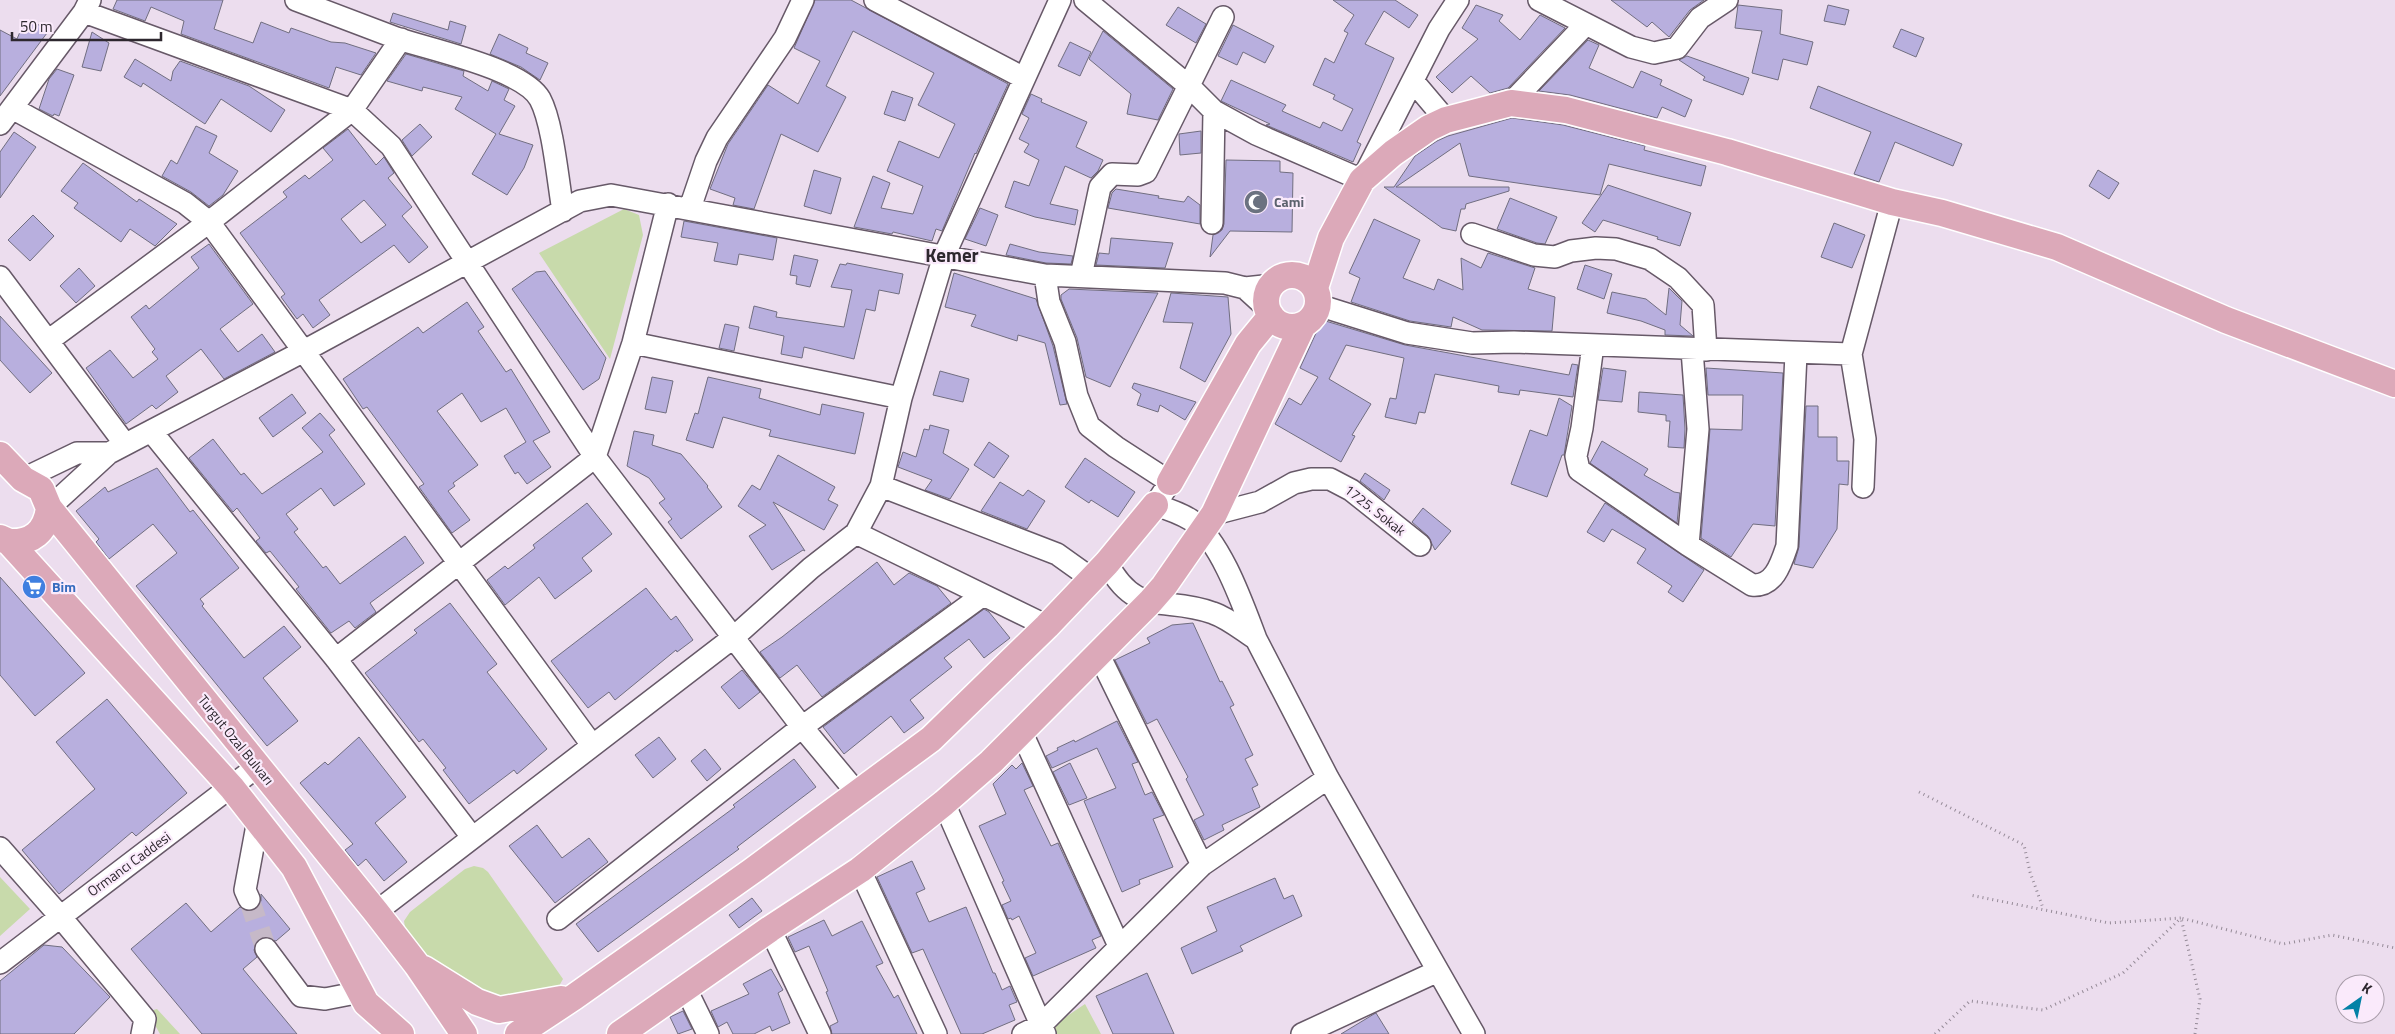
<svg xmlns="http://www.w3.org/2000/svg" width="2395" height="1034" font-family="'Titillium Web',sans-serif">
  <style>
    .green { fill: #c8daab }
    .building { fill: #b8afde; stroke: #716e80; fill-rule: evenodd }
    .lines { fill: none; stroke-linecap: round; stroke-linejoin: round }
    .minor-tunnel { stroke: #c6b9c8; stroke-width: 21; stroke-dasharray: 21 11; stroke-linecap: butt }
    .minor-casing { stroke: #675968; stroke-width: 24 }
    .major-casing { stroke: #fff; stroke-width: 29 }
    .path { stroke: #958a97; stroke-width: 3; stroke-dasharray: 1 4; stroke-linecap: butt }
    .minor { stroke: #fff; stroke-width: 21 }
    .major { stroke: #dca9b9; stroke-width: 26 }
    .labels { text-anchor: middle; stroke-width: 4.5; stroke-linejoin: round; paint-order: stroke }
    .worship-label { font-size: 14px; font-weight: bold; fill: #5b616d; stroke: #faeafb; text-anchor: start }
    .street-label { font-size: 14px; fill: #2d272e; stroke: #faeafb }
    .shop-label { font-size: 14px; font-weight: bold; fill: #366cbe; stroke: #faeafb; text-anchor: start }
    .district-label { font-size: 19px; font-weight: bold; fill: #2d272e; stroke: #faeafb }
  </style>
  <rect width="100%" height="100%" fill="#ecddee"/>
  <!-- green -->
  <path class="green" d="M624,209l15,6 4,20 -33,124 -71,-106z
    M474,866l9,2 5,4 75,107 -4,7 -63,16 -75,-47 -15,-21 -2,-13 6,-9 55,-43z
    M0,877l30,32 -30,27z
    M1085,1004l16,30h-44l-5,-8z
    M157,1009l23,25h-20l-10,-18v-5z"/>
  <!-- building -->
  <path class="building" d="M117,0h106l-9,29 39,14 8,-21 28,11 2,-5 40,14 14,1 31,10 -15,22 -25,-8 -7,21 -148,-54 3,-13 -33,-14 -6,14 -32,-12z
    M815,0h36l157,84 -32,70 -1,-1 -33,78 -6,-2 -4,12 -39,-9 -1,2 -38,-7 19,-51 17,7 -9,25 32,6 10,-28 -36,-15 12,-30 40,17 16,-34 -37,-19 16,-32 -81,-42 -27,55 20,11 -28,55 -37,-18 -27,75 -21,-4 2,-7 -25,-9 18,-45 40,-59 30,19 22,-43 -26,-13z
    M1333,0h62l23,15 -9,13 -25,-17 -19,33 29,14 -37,84 4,2 -8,18 -87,-37 4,-1 -49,-23 10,-21 55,25 -4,6 38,17 3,-6 19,9 11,-22 -20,-10 2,-4 -22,-10 12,-27 9,5 14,-30 -4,-2 10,-16z
    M1611,0h93l-14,10 -21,27 -17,-15 -5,5z
    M1476,5l27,10 -4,6 21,19 20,-25 25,13 -57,60 -18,5 -19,-17 -19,17 -16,-16 42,-38 -16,-11z
    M1738,5l44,5 -2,24 33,8 -6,23 -24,-6 -5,21 -26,-7 10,-42 -27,-3z
    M1828,5l21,5 -4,15 -21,-4z
    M1178,7l28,17 -10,19 -30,-18z
    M393,13l55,17 2,-9 16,5 -5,18 -71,-22z
    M25,20l25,9 -50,67v-66l17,9z
    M1233,25l41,21 -9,17 -22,-11 -6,13 -19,-9z
    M1901,29l23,9 -8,19 -23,-10z
    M1103,31l70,58 -15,31 -31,-6 4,-20 -42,-35z
    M92,32l17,11 -8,28 -19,-4z
    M499,34l29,14 -2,5 22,10 -8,17 -19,-13 -31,-13z
    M1588,40l11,5 -10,23 44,20 8,-17 21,9 -2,5 32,15 -7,17 -23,-10 -5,11 -87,-23 -31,-4z
    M1070,42l21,10 -11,24 -22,-10z
    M406,54l58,17 -1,5 25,15 4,-10 17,8 -5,11 11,6 -16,28 34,11 -9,23 -17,27 -35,-21 24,-40 -41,-25 7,-12 -39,-10 -1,4 -35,-10z
    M1687,56l62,22 -6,17 -40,-15 2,-3 -26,-17z
    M135,59l36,22 2,-10 7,-10 69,25 36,24 -14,22 -50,-33 -16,25 -62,-41 -2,4 -17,-10z
    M57,69l17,6 -15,41 -5,-2 -1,2 -14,-7 10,-30z
    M1818,86l144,58 -9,22 -58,-24 -16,40 -25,-8 17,-42 -61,-24z
    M892,91l21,7 -8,23 -21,-7z
    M1031,94l11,5 -1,3 46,20 -11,25 27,13 -5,11 -7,7 -26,-12 -15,38 28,6 -3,15 -40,-8 -30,-10 9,-26 15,5 10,-26 -15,-8 5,-8 -10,-5 10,-21 -7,-4z
    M1512,118l51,7 82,21 -1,4 62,16 -5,20 -92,-22 -9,31 -131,-19 -9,-33 -64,44h113v4l-43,13 -1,5h-4l-5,22 -14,-3 -58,-41h10l21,-31 22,-15 11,-5z
    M420,124l12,13 -20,19 -10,-16z
    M196,126l21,10 -8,17 29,18 -15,24 -14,11 -18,-14 -29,-16 9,-16 6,4z
    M348,129l28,36 8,-8 10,16 -6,5 24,29 -10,9 26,31 -19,16 -15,-18 -75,55 11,15 -17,13 -10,-14 -6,5 -16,-22 4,-3 -45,-61 47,-36 -4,-5 22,-17 4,4 24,-19 -10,-12zM364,200l22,25 -25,18 -20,-24z
    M1201,131v22l-21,2 -1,-21z
    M14,132l22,15 -36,51v-46z
    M1226,160l54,1v11l13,1 -1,59 -62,-1 -20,26 3,-22 9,-5 2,-6z
    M83,163l54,39 2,-3 38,25 -22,22 -25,-17 -9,13 -47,-34 4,-5 -17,-12z
    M814,170l27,8 -10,36 -27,-8z
    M2098,170l21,13 -10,16 -20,-13z
    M1608,185l83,28 -11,33 -23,-7 1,-2 -55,-17 -8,12 -13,-9z
    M1116,189l43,7 -1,2 26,4 4,-6 12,9v19l-92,-16 4,-15z
    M1510,198l47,19 -12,27 -8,-1 -40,-14z
    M980,208l18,7 -12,31 -21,-7z
    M33,215l21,21 -24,25 -22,-21z
    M1374,219l46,21 -17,38 31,12 4,-11 25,11 -2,-32 20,10 7,-15 47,15 -7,21 27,8 -3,34 -70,-1 -29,-13 -2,10 -41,-6 -59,-19 9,-24 -11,-5z
    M684,221l93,17 -4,22 -34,-6 -2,11 -23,-4 4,-18 -37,-6z
    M1834,223l31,12 -13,33 -31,-11z
    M1111,238l62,5 -8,25 -69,-3 3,-12 10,1z
    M209,244l44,60 -33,25 18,23 24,-18 13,18 -51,27 -23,-30 -35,27 12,16 -22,17 -4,-4 -26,19 -40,-56 24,-18 23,28 25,-19 -6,-7 3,-3 -24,-32 15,-12 3,4 50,-41 -8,-11z
    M1010,244l29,8 34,4 -2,8 -25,-1 -40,-8z
    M794,255l24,5 -8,27 -14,-3 1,-8 -7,-1z
    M847,263l56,11 -4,20 -20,-4 -4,21 -9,-2 -12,50 -50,-12 -2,11 -21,-4 3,-18 -35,-8 5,-22 23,6 -1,5 68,10 8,-37 -21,-3 9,-23 6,1z
    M1585,265l27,9 -8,25 -27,-10z
    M79,268l16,18 -19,17 -16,-17z
    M545,271l61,87 -7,21 -16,11 -71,-101 24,-17z
    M954,273l82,26 17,47 14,58 -7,1 -15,-62 -27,-8 -1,6 -46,-15 5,-11 -31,-8z
    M1669,288l13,13 -2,24 13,11 -28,-1v-5l-24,-9 -34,-8 5,-21 34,7 20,16z
    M1069,289l89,4 -48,94 -24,-10 -9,-39 -16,-39v-4z
    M1171,293l57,4 3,37 -26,48 -25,-14 13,-45 -30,-1z
    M467,302l17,25 -6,4 28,41 5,-3 39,63 -17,9 18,26 -24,17 -9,-12 -3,2 -11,-18 22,-14 -20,-34 -25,14 -19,-29 -25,18 41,54 -25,18 2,3 -7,5 22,29 -18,13 -33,-46 5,-3 -57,-77 -4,2 -20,-30 75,-52 5,6z
    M0,316l52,57 -22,20 -30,-33z
    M1319,319l86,26 164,30 3,-11 6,1 -5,32 -53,-7 -1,5 -21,-3 1,-6 -64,-12 -10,39 -6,-1 -3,12 -31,-7 5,-19 6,1 8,-41 -58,-13 -17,34 42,25 -19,31 3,1 -14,26 -66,-38 14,-26 12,7 17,-28 -18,-9 17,-37z
    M725,324l14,3 -5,24 -15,-3z
    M1603,368l23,3 -4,31 -24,-2z
    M1706,368l77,5 -8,153 -22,-2 -22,33 -30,-19 9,-109 32,1 1,-35h-35z
    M940,371l29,8 -6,23 -30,-7z
    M652,377l21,4 -7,32 -21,-4z
    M708,377l53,12 -2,9 61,17 2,-11 42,9 -9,41 -86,-18 2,-6 -48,-13 -10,31 -27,-8 9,-27 3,1z
    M1134,383l21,6 41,13 -11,18 -25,-15 -2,7 -21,-7 4,-11 -9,-6z
    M1639,392l44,3 2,34 -1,19 -16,-1 2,-26h-4v-6l-28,-3z
    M292,394l14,19 -33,24 -14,-19z
    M1559,398l13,8 -8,49h-2l-15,42 -36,-13 19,-54 17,6z
    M1806,406h12v31h19v24h12l-1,24 -9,-1 -2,45 -24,39 -19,-4 5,-17z
    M320,413l15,17 -6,5 36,49 -31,22 -13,-18 -35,26 12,15 -4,3 29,36 3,-2 14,18 65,-48 19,27 -54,40 6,9 -21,16 -6,-7 -18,12 -35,-44 3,-2 -29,-36 -4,2 -10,-12 4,-3 -23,-30 -4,4 -44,-54 24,-19 28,36 3,-2 18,21 61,-42 -21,-24z
    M930,425l19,5 -6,23 26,16 -19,30 -25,-9 7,-10 -34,-13 5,-15 13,5 8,-28 5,1z
    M634,431l20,4 -2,10 29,9 27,32 -1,1 15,20 -41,32 -13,-17 4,-3 -13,-16 6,-4 -16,-21 -22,-12z
    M1602,441l46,28 -4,6 30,17 6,1 -3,30 -87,-60z
    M989,442l20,14 -15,22 -20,-13z
    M778,455l57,32 -7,13 10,5 -14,25 -51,-28 32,49 -2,-1 -31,20 -23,-34 17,-11 -28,-19 14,-21 8,5z
    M1085,458l50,34 -17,25 -27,-17 -2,3 -24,-16z
    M157,468l33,44 3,-2 46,58 -39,31 4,5 -2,2 42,52 40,-32 17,21 -38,31 35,43 -31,25 -131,-160 41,-33 -24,-29 -44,35 -13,-17 3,-3 -23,-28 29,-24 3,5z
    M1365,473l25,17 -6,10 -24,-19z
    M1000,482l23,14 5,-6 17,11 -18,28 -46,-18z
    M587,503l25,31 -30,24 10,13 -37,28 -16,-22 -34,28 -18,-25 18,-14 3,3 27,-21 -2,-3z
    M1605,503l99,67 -21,32 -15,-10 4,-6 -35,-23 9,-14 -34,-20 -8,13 -17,-10z
    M1423,508l28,23 -16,19 -7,-14 -16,-14z
    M877,562l17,23 15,-12 28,13 14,17 -129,94 -25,-32 -17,13 -20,-26 22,-15z
    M0,577l85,96 -50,43 -35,-41z
    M646,588l25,32 5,-4 17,24 -16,12 -1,-2 -61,50 -6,-8 -21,16 -37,-47z
    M450,603l47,61 -10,8 60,77 -30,25 -3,-4 -45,34 -26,-34 3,-2 -23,-29 -4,3 -54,-69 52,-40 -3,-3z
    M984,609l5,3 21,26 -26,20 -15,-19 -25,19 8,9 -42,33 14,18 -20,15 -13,-17 -47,38 -21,-27z
    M1193,623l27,59 2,-1 12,24 -4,2 23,48 -8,4 13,26 -6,3 8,19 -38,18 2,5 -20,10 -10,-20 10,-5 -18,-36 2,-2 -31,-58 -10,5 -32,-64 35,-17 -3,-5 25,-13z
    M742,670l18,22 -21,17 -18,-22z
    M107,699l80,94 -51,43 -4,-4 -73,62 -37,-44 73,-61 -39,-47z
    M1117,721l21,41 -6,2 13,31 7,-3 12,23 -11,4 20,48 -34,13 1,4 -18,8 -38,-91 32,-13 -19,-40 -45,20 -6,-12 12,-6 -1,-2 17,-8 1,2z
    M359,737l47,60 -31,26 32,39 -23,19 -18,-22 -8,7 -13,-16 8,-6 -53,-61 25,-21 3,3z
    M659,737l17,22 -23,19 -18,-23z
    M705,749l16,20 -14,12 -16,-20z
    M794,759l22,28 -79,60 2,2 -141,103 -22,-28 159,-117 -2,-2z
    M1022,763l11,23 -9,4 27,56 7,-3 43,93 -9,4 4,8 -63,28 -8,-18 11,-5 -17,-37 -7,4 -1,-2 -3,1 -6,-14 9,-4 -9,-19 2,-1 -25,-55 27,-12 -13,-30 19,-19 4,4z
    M1070,763l17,35 -18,7 -16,-33z
    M537,825l25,33 27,-20 19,24 -53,41 -46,-57z
    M912,861l13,28 -9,4 13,29 37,-15 27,66h2l7,17 8,-4 7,16 -8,3 6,15 -33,14h-21l-38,-85 -11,4 -35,-76z
    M1275,878l9,21 9,-4 9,21 -62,30 3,5 -51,23 -11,-26 36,-17 -10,-24z
    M261,894l29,35 -14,12 -11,-4 -7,2 -4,11 3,7 -14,12 54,65h-95l-71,-85 55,-46 25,29 29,-25 7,4 7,-1 7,-9z
    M752,898l10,13 -23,17 -10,-13z
    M824,920l8,16 30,-15 21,42 -7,3 18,32 4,-3 19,39h-85l-2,-8 8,-4 -12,-30 2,-1 -19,-45 -14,6 -7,-15z
    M44,945l18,2 48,50 -36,37h-74v-53z
    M771,969l12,21 -5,3 12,30 -18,8 -2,-5 -16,8h-21l-6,-12 -9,5 -7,-16 38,-17 -6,-10z
    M1147,973l27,61h-61l-17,-38z
    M683,1011l9,18 -14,5 -8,-17z
    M1376,1013l13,21h-48l33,-20z"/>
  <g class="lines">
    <!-- minor-tunnel -->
    <path class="minor-tunnel" d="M249,899l17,50"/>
    <!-- minor casing -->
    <g class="minor-casing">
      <path id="minor" d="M296,0c34,13 68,26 103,39 33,11 124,30 141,60 13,24 18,83 23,112
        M875,0l149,78
        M1085,0l105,87 24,24 42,23 106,46 77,-151 19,-29
        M1539,0l92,47 23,6 23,-5 23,-30 27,-18
        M84,12l268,98 39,36 204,311 207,270 55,66
        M1413,81l33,39
        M1511,103l75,-79
        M12,108l173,95 24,19 383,523
        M0,124l84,-112 6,-12
        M690,208l16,-47 11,-23 68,-100 18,-38
        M1212,223l2,-112
        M1472,234l62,21 21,2 16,-6 25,-3 20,1 34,10 28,19 25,27 3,45
        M1045,275l4,27 16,40 12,54 12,30 27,21 54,35 -15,23c13,4 25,8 36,15 30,21 52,85 65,119 -14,-9 -28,-21 -43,-26 -48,-18 -76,6 -106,-50
        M1081,276l19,-89 12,-13 26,1 8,-3 77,-155
        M0,277l125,167
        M1245,288l22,20
        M1318,305l89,28 65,10 42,-1 337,12
        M48,341l161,-119 143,-112 49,-71
        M633,343l268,55
        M1593,345l-11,83 -6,28 3,14 109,75 64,40c22,2 29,-21 35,-39l9,-192
        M151,431l185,228 136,178
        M23,479l54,-26h32
        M881,486l176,68 35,25
        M1863,487l2,-48 -14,-85 41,-152
        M49,508l60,-55 193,-101 278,-151 31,-6 434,80 180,8 20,5 28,-3
        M1214,514l46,-12 34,-19 17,-4h19l21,11 69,55
        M856,533l191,93
        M1688,545l10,-116 -6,-79
        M1256,639l72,139 146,256
        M1099,655l103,210
        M336,659l259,-202 38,-114 35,-139
        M1022,733l97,213
        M944,803l101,231
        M0,848l59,67 86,104 -3,15
        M860,870l76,164
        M249,899l-4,-9 13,-70
        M376,912l358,-275 77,-69 45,-35 25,-47 20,-88 43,-142 116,-256
        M558,919l244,-192 181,-132
        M770,929l50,105
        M266,949l35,47 24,3 36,-7
        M0,963l258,-197
        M685,987l23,47
        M1023,1034l18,-9 161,-160 126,-87
        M1302,1034l136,-63"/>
    </g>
    <!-- major casing -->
    <g class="major-casing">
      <path id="major" d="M1266 301a26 26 0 1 1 52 0a26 26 0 1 1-52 0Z
        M1315,288l16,-50 31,-58 31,-27 36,-25 17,-8 65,-17 55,7 161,42 165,50 50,11 115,34 169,73 169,64
        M0,455l23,24 18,10 8,19 327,404 41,53 47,69
        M1170,482l78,-138 23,-28
        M0,538l9,4 223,246 62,79 72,136 35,31
        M9,542c23,1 37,-10 40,-34
        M424,969l53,33 22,8 62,-11
        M518,1034l56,-37 178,-126 179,-132 116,-113 60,-63 48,-58
        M620,1034l150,-105 90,-59 84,-67 47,-41 159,-160 14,-16 50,-72 89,-189"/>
    </g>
    <!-- path -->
    <path class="path" d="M1919,792l105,53 6,27 13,36
      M1935,1034l35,-33 73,9 80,-37 58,-55 -72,5 -139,-28
      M2195,1034l5,-35 -19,-81 102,26 49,-9 63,13"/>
    <!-- minor -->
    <use href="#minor" class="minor"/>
    <!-- major -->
    <use href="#major" class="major"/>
  </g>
  <!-- icons -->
  <defs>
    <g id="mosque-disc" transform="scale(1.25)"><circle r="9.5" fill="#6b7280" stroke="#faeafb"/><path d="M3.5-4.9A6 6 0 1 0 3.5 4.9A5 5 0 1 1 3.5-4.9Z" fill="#fff"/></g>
    <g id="supermarket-disc" transform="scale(1.25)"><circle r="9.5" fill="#3f7fe0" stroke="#faeafb"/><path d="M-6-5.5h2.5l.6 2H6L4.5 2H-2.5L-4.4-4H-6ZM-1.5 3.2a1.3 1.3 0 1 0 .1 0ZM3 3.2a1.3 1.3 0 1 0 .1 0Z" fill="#fff"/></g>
  </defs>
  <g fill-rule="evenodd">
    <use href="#mosque-disc" x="1256" y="202"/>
    <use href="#supermarket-disc" x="34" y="587"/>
  </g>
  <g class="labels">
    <!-- worship labels -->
    <g class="worship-label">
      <text x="1274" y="207">Cami</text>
    </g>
    <!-- street labels -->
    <g class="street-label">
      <text transform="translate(1375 510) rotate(38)" y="5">1725. Sokak</text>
      <text transform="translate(236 740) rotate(51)" y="5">Turgut Ozal Bulvarı</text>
      <text transform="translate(129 864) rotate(-36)" y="5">Ormancı Caddesi</text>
    </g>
    <!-- shop labels -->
    <g class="shop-label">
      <text x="52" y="592">Bim</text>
    </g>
    <!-- district labels -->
    <g class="district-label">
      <text x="952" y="262">Kemer</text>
    </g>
  </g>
  <!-- north arrow -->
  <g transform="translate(2360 999) rotate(33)"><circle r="24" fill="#faeafb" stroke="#a89ca9"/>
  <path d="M0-4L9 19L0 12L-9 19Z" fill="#0381a6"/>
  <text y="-8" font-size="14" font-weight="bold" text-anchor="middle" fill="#2d272e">K</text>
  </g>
  <!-- scale -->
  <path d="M12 32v8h149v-8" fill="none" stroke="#2d272e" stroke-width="2.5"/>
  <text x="20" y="32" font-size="15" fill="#2d272e" stroke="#faeafb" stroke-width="4" paint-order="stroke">50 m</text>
</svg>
